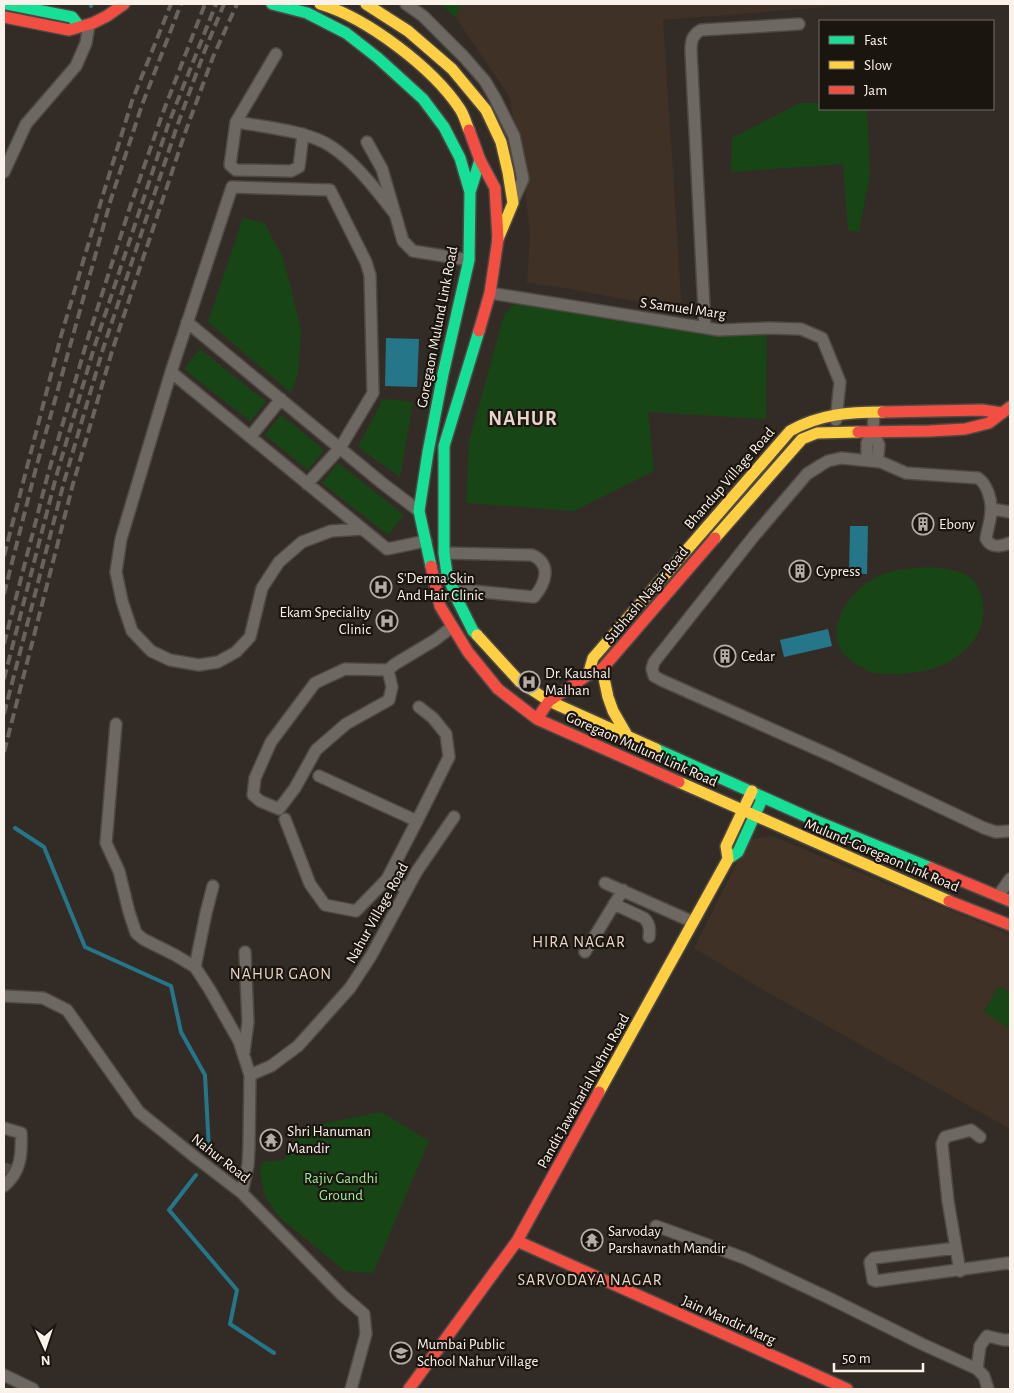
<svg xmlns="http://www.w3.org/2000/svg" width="1014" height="1393" font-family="'Alegreya Sans',sans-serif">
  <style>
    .industrial { fill: #3f3126 }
    .green { fill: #184516 }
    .water { fill: #26768a }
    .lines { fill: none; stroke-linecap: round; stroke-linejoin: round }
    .stream { stroke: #26768a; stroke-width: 4 }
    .street-tunnel { stroke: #514a43; stroke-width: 11; stroke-dasharray: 11 5.5; stroke-linecap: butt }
    .street-casing { stroke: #4f4944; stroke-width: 14 }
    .fast-casing { stroke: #4f4944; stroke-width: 14 }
    .slow-casing { stroke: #4f4944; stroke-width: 14 }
    .jam-casing { stroke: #4f4944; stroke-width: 14 }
    .street { stroke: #6d6862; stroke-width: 11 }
    .fast { stroke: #16e098; stroke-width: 11 }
    .slow { stroke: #ffcf43; stroke-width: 11 }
    .jam { stroke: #f24e42; stroke-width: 11 }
    .rail { stroke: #69625d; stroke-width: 4; stroke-dasharray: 10 5; stroke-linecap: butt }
    .labels { text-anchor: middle; stroke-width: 4.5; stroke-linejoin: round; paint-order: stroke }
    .street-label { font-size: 15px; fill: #faf1ea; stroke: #1b1510 }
    .poi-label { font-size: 15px; fill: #faf1ea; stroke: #1b1510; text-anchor: start }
    .park-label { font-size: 15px; fill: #9ded98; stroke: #1b1510 }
    .neighbourhood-label { font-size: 16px; letter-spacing: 1px; fill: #e6d5c8; stroke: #1b1510 }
    .district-label { font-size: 20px; font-weight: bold; letter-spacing: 1px; fill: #e6d5c8; stroke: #1b1510 }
  </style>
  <rect width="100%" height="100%" fill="#332c26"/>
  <!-- industrial -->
  <path class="industrial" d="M461,4h403l-201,16 19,290 -123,-23 -32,-4 3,-47 -6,-60 -15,-80 -53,-78z
    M772,836l238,99v57l-12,-5 -14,24 26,18v100l-250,-141 -66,-40 54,-108z"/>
  <!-- green -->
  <path class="green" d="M441,4h20l-5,14z
    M800,103h20v6h47l3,66 -11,57 -11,-2 -5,-66 -112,8 1,-34z
    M243,218l21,5 18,32 9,33 10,44 -3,41 -7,20 -83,-71z
    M515,303l195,30 57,-1 -1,87 -118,-7 6,59 -80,40 -108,-8 3,-61 35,-127z
    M200,349l66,53 -16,19 -66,-52z
    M383,399l30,3 -13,75 -42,-30z
    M281,415l43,35 -16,20 -43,-35z
    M338,463l66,52 -16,20 -66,-52z
    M928,567c12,1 34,3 43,11 6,6 9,13 11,20 6,28 -8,49 -32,63 -21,12 -50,15 -74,12 -7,0 -14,-6 -20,-9 -39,-23 -12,-68 17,-85 16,-10 37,-10 55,-12z
    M998,987l12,5v37l-26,-17z
    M381,1112l48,29 -56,132 -28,-2 -67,-55 -14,-22 -4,-23 2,-9 22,-2 17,-32z"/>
  <!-- water -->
  <path class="water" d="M386,338l33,1 -2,48 -32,-1z
    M850,526h18l-1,48h-18z
    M828,629l4,17 -48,11 -4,-17z"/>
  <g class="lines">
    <!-- stream -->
    <path class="stream" d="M91,4v2
      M15,828l29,19 41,100 86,39 10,46 24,43 4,75
      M196,1175l-27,35 68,80 -7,34 44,29"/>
    <!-- street-tunnel -->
    <path class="street-tunnel" d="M4,1168l8,2"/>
    <!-- street casing -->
    <g class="street-casing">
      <path id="street" d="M406,4l17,12 41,41 21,24 10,17 19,38 9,43 -10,22
        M236,122l40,-68
        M303,134l-4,33 -8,4 -55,-1 -6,-5 6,-43c29,5 73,9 96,25 24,16 46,45 63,67
        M367,142l15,27 21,72 10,10 56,9
        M4,172l22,-48 50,-58 10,-23 3,-18
        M490,293l229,37 50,-2 32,1 21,9 18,44 -4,38
        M187,322l195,161 37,28
        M705,328l-14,-277c0,-10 1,-16 10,-21l98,-6
        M171,372l216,177 39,-8
        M873,432l6,13 -1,10
        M250,437l31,-38
        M867,455v-12l6,-11 1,-20
        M307,484l33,-36 33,-55 -3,-118 -4,-13 -36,-72 -98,-3 -61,185 -50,167 -5,33 6,29 10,30 19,20 19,9 29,5 19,-3 18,-10 14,-15 12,-49 17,-26 23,-20 29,-11 31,-2
        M992,509l18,3
        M1010,543c-9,3 -18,6 -24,-4 1,-9 5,-19 5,-28 1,-11 -4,-27 -13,-33l-72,-5 -25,-11 -40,-4 -13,3 -7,4 -14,9 -24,28 -29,34 -100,126 -2,7 2,7 7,4 171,76 152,72 12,4 14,-1
        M444,553l88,2c20,9 14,28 2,42l-81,-8
        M388,670l-43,-1 -30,14 -44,59 -16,36 -2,17 7,6 19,8 16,-21 21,-38 30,-26 43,-24 3,-13 -4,-17 7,-6 40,-24 17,-13
        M116,724l-10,119 13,28 10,41 7,21 7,6 32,16 20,12 15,23 29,51 11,34
        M319,776l98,45 -30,58
        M285,819l25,65 15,21 31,6 31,-32 20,10
        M417,821l32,-64 -3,-23 -13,-16 -14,-11
        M605,883l88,39
        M998,896l12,-17
        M614,904l30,14c6,6 6,12 5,19
        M585,952l38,-62
        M195,967l11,-54 7,-27
        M4,996l39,2 24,12 72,102 56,45 47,36 100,102 22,19 2,20 -15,55
        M244,1052l4,-30 -3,-70
        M4,1128l17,5c1,21 0,39 -17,53
        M242,1193l6,-28 1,-19 1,-71 21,-9 27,-20 52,-58 21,-32 46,-85 37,-54
        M656,1226l88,32 85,40 93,46 55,25 7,7 4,13
        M956,1248l-8,-47 -6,-57 3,-7 26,-7 9,7
        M960,1271l-4,-23 -82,10 -4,4 3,18 3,1 132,-18 2,1
        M977,1369l3,-23 7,-10 17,4h6
        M4,1375l29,14"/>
    </g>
    <!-- fast casing -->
    <g class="fast-casing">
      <path id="fast" d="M7,4l65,13 7,9
        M272,4l35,9 39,20 32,25 45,41 21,28 16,31 10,34
        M431,566l-12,-55 9,-59 15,-78 26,-114 1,-68 10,-32
        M477,635l-4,-4 -15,-30 -11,-27 -3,-21v-107l35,-115
        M656,749l158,71 117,48
        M728,859l10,-7 25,-55"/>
    </g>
    <!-- slow casing -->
    <g class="slow-casing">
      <path id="slow" d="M320,4c47,14 113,64 140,105 4,6 6,14 9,21
        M366,4l42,27 44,38 34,41 15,32 7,30 5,31 -15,36
        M715,538l87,-99 15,-6 41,-1
        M477,635l43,47 29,19 107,48
        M602,669l6,28 5,14 15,26
        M588,675l5,-17 197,-227c30,-17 59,-19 93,-19
        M679,782l270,119
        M599,1092l129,-233 -2,-13 26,-55"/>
    </g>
    <!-- jam casing -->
    <g class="jam-casing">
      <path id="jam" d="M4,17l65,13 24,-7 14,-7 17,-12
        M469,130l11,30 15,28 3,51 -8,54 -11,38
        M883,412l99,-2 20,3
        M858,432l72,-1 35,-2 24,-6 21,-16
        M431,566l9,40 28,46 30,37 39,30 142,63
        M537,719l12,-18 39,-26 14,-6 113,-131
        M931,868l79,33
        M949,901l61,24
        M517,1241l330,148
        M409,1389l108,-148 82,-149"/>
    </g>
    <!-- street -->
    <use href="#street" class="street"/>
    <!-- fast -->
    <use href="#fast" class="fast"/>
    <!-- slow -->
    <use href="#slow" class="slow"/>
    <!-- jam -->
    <use href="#jam" class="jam"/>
    <!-- rail -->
    <path class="rail" d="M4,556l57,-220 41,-138 30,-97 39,-97
      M4,594l32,-126 75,-269 31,-94 39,-101
      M4,644l44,-170 39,-133 43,-134 32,-92 43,-111
      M4,679l52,-202 38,-129 74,-223 48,-121
      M4,714l60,-232 39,-133 73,-220 29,-79 19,-46
      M4,752l69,-268 40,-136 72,-215 28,-76 24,-53"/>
  </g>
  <!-- icons -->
  <defs>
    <g id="building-ring" transform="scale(1.125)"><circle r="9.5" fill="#1b1510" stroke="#b4aca5" stroke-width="1.5"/><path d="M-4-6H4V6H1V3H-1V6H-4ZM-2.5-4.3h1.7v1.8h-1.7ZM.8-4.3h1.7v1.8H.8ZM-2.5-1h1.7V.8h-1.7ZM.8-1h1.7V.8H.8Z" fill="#b4aca5"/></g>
    <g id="hospital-ring" transform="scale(1.125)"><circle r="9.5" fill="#1b1510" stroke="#b4aca5" stroke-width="1.5"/><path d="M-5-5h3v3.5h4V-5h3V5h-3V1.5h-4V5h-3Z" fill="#b4aca5"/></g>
    <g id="temple-ring" transform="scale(1.125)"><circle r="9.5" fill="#1b1510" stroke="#b4aca5" stroke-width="1.5"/><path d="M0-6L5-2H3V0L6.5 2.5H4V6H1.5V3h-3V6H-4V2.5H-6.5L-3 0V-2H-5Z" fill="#b4aca5"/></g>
    <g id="school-ring" transform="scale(1.125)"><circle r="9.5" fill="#1b1510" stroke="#b4aca5" stroke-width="1.5"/><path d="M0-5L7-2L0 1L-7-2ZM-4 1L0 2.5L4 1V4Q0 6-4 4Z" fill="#b4aca5"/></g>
  </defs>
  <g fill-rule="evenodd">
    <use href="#building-ring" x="923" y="524"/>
    <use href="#building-ring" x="800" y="571"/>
    <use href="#hospital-ring" x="381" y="587"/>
    <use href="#hospital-ring" x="387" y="621"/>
    <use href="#building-ring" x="725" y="656"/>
    <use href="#hospital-ring" x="529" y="682"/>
    <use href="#temple-ring" x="271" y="1140"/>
    <use href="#temple-ring" x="592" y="1240"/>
    <use href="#school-ring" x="401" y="1353"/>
  </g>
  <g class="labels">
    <!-- street labels -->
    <g class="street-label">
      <text transform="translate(683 308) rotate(8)" y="5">S Samuel Marg</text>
      <text transform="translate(437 327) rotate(-79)" y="5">Goregaon Mulund Link Road</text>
      <text transform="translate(729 478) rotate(-49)" y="5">Bhandup Village Road</text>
      <text transform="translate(646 595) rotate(-50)" y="5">Subhash Nagar Road</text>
      <text transform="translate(642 749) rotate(24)" y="5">Goregaon Mulund Link Road</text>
      <text transform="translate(882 855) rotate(23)" y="5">Mulund-Goregaon Link Road</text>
      <text transform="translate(377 913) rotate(-61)" y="5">Nahur Village Road</text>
      <text transform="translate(583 1091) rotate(-61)" y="5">Pandit Jawaharlal Nehru Road</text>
      <text transform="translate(221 1158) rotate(38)" y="5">Nahur Road</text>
      <text transform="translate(729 1320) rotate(24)" y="5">Jain Mandir Marg</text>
    </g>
    <!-- poi labels -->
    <g class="poi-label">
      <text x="939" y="529">Ebony</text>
      <text x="816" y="576">Cypress</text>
      <text x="397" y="583">S'Derma Skin<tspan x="397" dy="17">And Hair Clinic</tspan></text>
      <text x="371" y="617" text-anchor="end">Ekam Speciality<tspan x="371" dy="17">Clinic</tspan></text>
      <text x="741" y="661">Cedar</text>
      <text x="545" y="678">Dr. Kaushal<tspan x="545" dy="17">Malhan</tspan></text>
      <text x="287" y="1136">Shri Hanuman<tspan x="287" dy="17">Mandir</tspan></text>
      <text x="608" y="1236">Sarvoday<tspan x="608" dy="17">Parshavnath Mandir</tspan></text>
      <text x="417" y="1349">Mumbai Public<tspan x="417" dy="17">School Nahur Village</tspan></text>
    </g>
    <!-- park labels -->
    <g class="park-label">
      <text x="341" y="1183">Rajiv Gandhi<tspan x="341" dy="17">Ground</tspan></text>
    </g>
    <!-- neighbourhood labels -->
    <g class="neighbourhood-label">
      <text x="579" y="947">HIRA NAGAR</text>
      <text x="281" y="979">NAHUR GAON</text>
      <text x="590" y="1285">SARVODAYA NAGAR</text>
    </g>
    <!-- district labels -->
    <g class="district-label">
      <text x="523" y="425">NAHUR</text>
    </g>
  </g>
  <!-- border -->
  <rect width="1014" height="1393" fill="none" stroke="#faf1ea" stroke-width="10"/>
  <!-- legend -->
  <rect x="819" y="20" width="175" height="90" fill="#1b1510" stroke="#746d67"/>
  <rect x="829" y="36" width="25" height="8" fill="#16e098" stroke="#746d67"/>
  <text x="864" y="45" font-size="15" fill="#faf1ea">Fast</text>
  <rect x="829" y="61" width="25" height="8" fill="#ffcf43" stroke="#746d67"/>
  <text x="864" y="70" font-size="15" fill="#faf1ea">Slow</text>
  <rect x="829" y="86" width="25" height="8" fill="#f24e42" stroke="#746d67"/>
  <text x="864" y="95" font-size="15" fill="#faf1ea">Jam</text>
  <!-- north arrow -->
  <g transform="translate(45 1348) rotate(177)" stroke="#1b1510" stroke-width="4" paint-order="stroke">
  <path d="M0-4L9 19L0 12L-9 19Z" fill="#faf1ea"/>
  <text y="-8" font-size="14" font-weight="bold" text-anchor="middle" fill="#faf1ea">N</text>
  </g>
  <!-- scale -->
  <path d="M834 1363v8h89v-8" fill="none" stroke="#faf1ea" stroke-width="2.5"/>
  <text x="842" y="1363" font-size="15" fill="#faf1ea" stroke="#1b1510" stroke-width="4" paint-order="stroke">50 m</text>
</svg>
